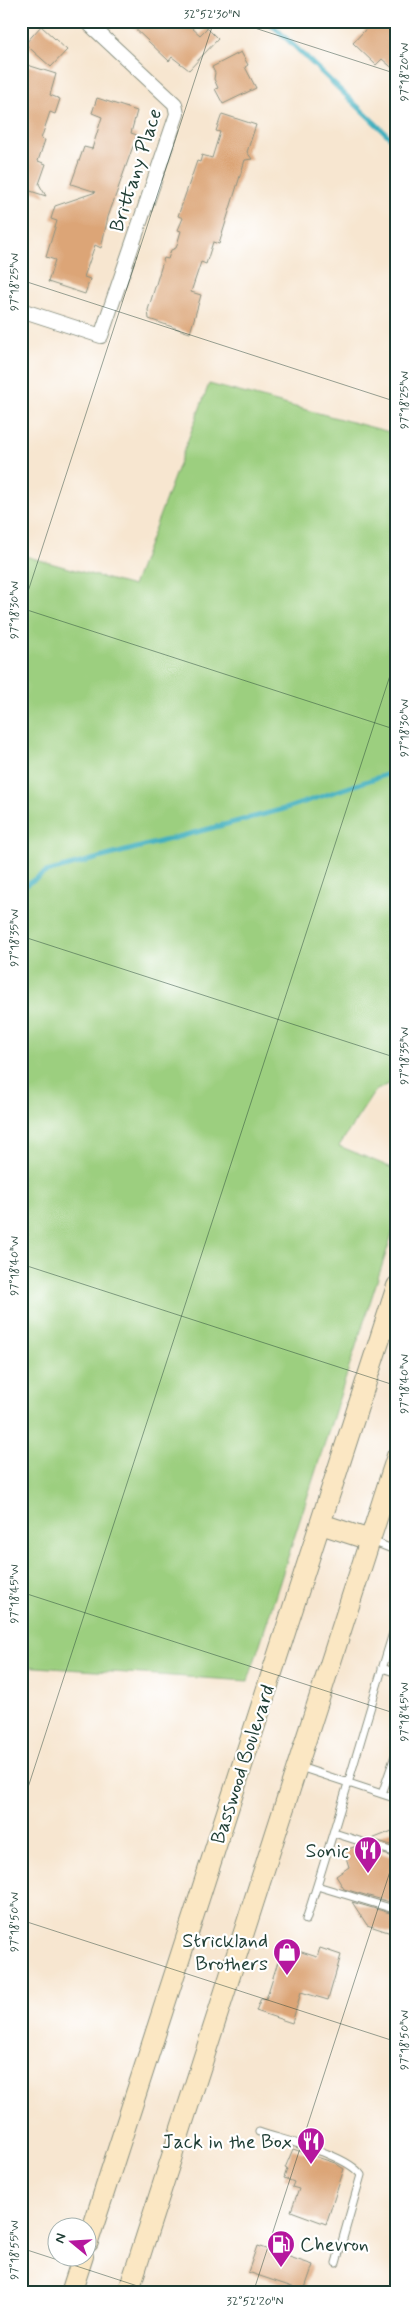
<svg xmlns="http://www.w3.org/2000/svg" width="418" height="2314" font-family="Mynerve,sans-serif">
  <style>
    .green { fill: #9ccf7f; stroke: #5e865a }
    .lines { fill: none; stroke-linecap: round; stroke-linejoin: round }
    .stream { stroke: #43b0bf; stroke-width: 5 }
    .building { fill: #dca577 }
    .service-casing { stroke: #8b9282; stroke-width: 9 }
    .minor-casing { stroke: #8b9282; stroke-width: 16 }
    .secondary-casing { stroke: #8b9282; stroke-width: 22 }
    .service { stroke: #fff; stroke-width: 7 }
    .minor { stroke: #fff; stroke-width: 14 }
    .secondary { stroke: #fbe7c3; stroke-width: 20 }
    .ticks { fill: none; stroke: #1f3d34; stroke-width: 1; stroke-opacity: 0.45 }
    .labels { text-anchor: middle; stroke-width: 4.5; stroke-linejoin: round; paint-order: stroke }
    .street-label { font-size: 20px; fill: #1f3d34; stroke: #fff }
    .poi-label { font-size: 20px; fill: #1f3d34; stroke: #fff; text-anchor: end }
    .neatline { fill: none; stroke: #1f3d34; stroke-width: 2 }
    .ticks-label { font-size: 12px; text-anchor: middle; fill: #1f3d34 }
  </style>
  <rect width="100%" height="100%" fill="#fff"/>
  <filter id="ink" filterUnits="userSpaceOnUse"><feTurbulence type="fractalNoise" baseFrequency=".02" numOctaves="2"/><feDisplacementMap in="SourceGraphic" scale="10" xChannelSelector="R" yChannelSelector="G"/><feConvolveMatrix kernelMatrix="1 2 1 2 8 2 1 2 1" color-interpolation-filters="sRGB"/></filter>
  <filter id="wash" filterUnits="userSpaceOnUse"><feTurbulence type="fractalNoise" baseFrequency=".0096" numOctaves="4" result="noise"/><feDisplacementMap in="SourceGraphic" scale="20" xChannelSelector="R" yChannelSelector="G"/><feGaussianBlur stdDeviation="1.12" result="paint"/><feColorMatrix in="noise" values="0 0 0 0 0 0 0 0 0 0 0 0 0 0 0 0 0 1.4 0 .05"/><feComposite in="paint" operator="in"/></filter>
  <g filter="url(#wash)">
    <rect width="100%" height="100%" fill="#f7e6d0"/>
    <!-- green -->
    <path class="green" d="M209,384l188,50v646l-22,11 -36,55 58,24v49l-149,462 -227,-15v-1111l112,31z"/>
    <g class="lines">
      <!-- stream -->
      <path class="stream" d="M268,21l129,123
        M21,888l25,-16 238,-63 113,-38"/>
    </g>
    <g id="blocks">
      <!-- building -->
      <path class="building" d="M127,21h57l16,14 7,-7 11,11 -29,31 -17,-13 -3,4z
        M373,21h18l6,5v46l-15,-13 -6,6 -23,-22z
        M41,26l26,24 -16,17 -26,-23z
        M241,52l7,13 -3,2 11,21 -33,16 -8,-15 3,-1 -4,-9 1,-6 -3,-6z
        M21,63l35,11 -6,21 10,4 -5,15 -5,-2 -9,27 4,1 -7,21 8,3 -7,20 7,12 -25,-8z
        M97,98l40,13 -6,22 6,2 -29,82 -7,31 -6,-3 -11,32 6,2 -5,15 -37,-12 7,-22 -9,-3 11,-36 -6,-2 4,-13 41,-14 -25,-8 13,-37 8,2 10,-32 -10,-4z
        M222,114l34,11 -9,27 5,7 -7,1 -26,84 -6,-2 -7,22 -5,-2 -10,30 10,3 -11,38 -41,-14 -1,-9 16,-52 4,1 3,-9 5,-2 5,-17 -3,-1 5,-12 -5,-2 19,-55 3,1 2,-7 10,3 8,-26 -4,-1z
        M397,1829v18l-25,-8z
        M356,1846l41,12v46l-53,-15 -8,-13 13,-9 -5,-16z
        M352,1902l45,13v20l-30,-10z
        M283,1946l34,11 3,-9 21,7 -13,45 -27,-8 -9,31 -36,-12 5,-13 5,1z
        M293,2149l42,14 9,6 -18,55 -35,-13 8,-22 -7,-2 2,-5 -10,-4 3,-9 -2,-1z
        M257,2246l56,19 -9,26 -56,-19z"/>
    </g>
  </g>
  <g filter="url(#ink)">
    <use href="#blocks" fill-opacity="0" stroke="#8b9282" stroke-width="1"/>
    <g class="lines">
      <!-- service casing -->
      <g class="service-casing">
        <path id="service" d="M372,1541l25,10
          M382,1668l15,5
          M300,1767l97,32
          M382,1794l15,-44
          M334,1833l63,20
          M317,1886l80,24
          M306,1920c32,-99 60,-200 91,-300
          M259,2132c26,9 87,22 102,43l-25,88"/>
      </g>
      <!-- minor casing -->
      <g class="minor-casing">
        <path id="minor" d="M21,310l80,26 76,-222 -2,-10 -89,-83"/>
      </g>
      <!-- secondary casing -->
      <g class="secondary-casing">
        <path id="secondary" d="M321,1524l49,16
          M88,2242l309,-956
          M71,2293l12,-37
          M128,2293l269,-837"/>
      </g>
      <!-- service -->
      <use href="#service" class="service"/>
      <!-- minor -->
      <use href="#minor" class="minor"/>
      <!-- secondary -->
      <use href="#secondary" class="secondary"/>
    </g>
  </g>
  <!-- ticks -->
  <path class="ticks" d="M233,21l164,53M21,280l376,122M21,608l376,122M21,613l193,-592M21,936l376,122M21,1264l376,122M21,1592l376,122M21,1809l376,-1155M21,1920l376,122M21,2248l138,45M253,2293l144,-443"/>
  <!-- icons -->
  <defs>
    <g id="restaurant-pin" transform="scale(1.4375)"><path d="M0 17L-7.5 6A9.5 9.5 0 1 1 7.5 6Z" fill="#b5179e" stroke="#fff"/><path d="M-5-6h1v4h1v-4h1v4h1v-4h1v5L-1.5 .5V6h-2V.5L-5-1ZM5-6V6H3V1.5H1.5Q1.5-4 5-6Z" fill="#fff"/></g>
    <g id="shop-pin" transform="scale(1.4375)"><path d="M0 17L-7.5 6A9.5 9.5 0 1 1 7.5 6Z" fill="#b5179e" stroke="#fff"/><path d="M-5-2.5h2.3a2.7 3.5 0 0 1 5.4 0H5L5.5 6h-11ZM-1.5-2.5h3a1.5 2.3 0 0 0-3 0Z" fill="#fff"/></g>
    <g id="fuel-pin" transform="scale(1.4375)"><path d="M0 17L-7.5 6A9.5 9.5 0 1 1 7.5 6Z" fill="#b5179e" stroke="#fff"/><path d="M-5.5-6h7V0h2V4h1.3V-2.5L3-4.5l.8-.8L6-3V5H2.5V1h-1V6h-7ZM-4.2-4.7v3.2H.2V-4.7Z" fill="#fff"/></g>
  </defs>
  <g fill-rule="evenodd">
    <use href="#restaurant-pin" x="368" y="1850"/>
    <use href="#shop-pin" x="287" y="1952"/>
    <use href="#restaurant-pin" x="311" y="2141"/>
    <use href="#fuel-pin" x="281" y="2244"/>
  </g>
  <g class="labels">
    <!-- street labels -->
    <g class="street-label">
      <text transform="translate(135 170) rotate(-72)" y="7">Brittany Place</text>
      <text transform="translate(242 1764) rotate(-72)" y="7">Basswood Boulevard</text>
    </g>
    <!-- poi labels -->
    <g class="poi-label">
      <text x="349" y="1857">Sonic</text>
      <text x="268" y="1947">Strickland<tspan x="268" dy="23">Brothers</tspan></text>
      <text x="292" y="2148">Jack in the Box</text>
      <text x="300" y="2251" text-anchor="start">Chevron</text>
    </g>
  </g>
  <!-- margin -->
  <rect width="418" height="2314" fill="none" stroke="#fff" stroke-width="55"/>
  <!-- north arrow -->
  <g transform="translate(72 2242) rotate(288)"><circle r="24" fill="#ffffff" stroke="#a5b1ae"/>
  <path d="M0-4L9 19L0 12L-9 19Z" fill="#b5179e"/>
  <text y="-8" font-size="14" font-weight="bold" text-anchor="middle" fill="#1f3d34">N</text>
  </g>
  <rect x="28" y="28" width="362" height="2258" class="neatline"/>
  <g class="ticks-label">
    <text x="212" y="18">32°52'30"N</text>
    <text transform="translate(404 72) rotate(-90)" y="4">97°18'20"W</text>
    <text transform="translate(14 282) rotate(-90)" y="4">97°18'25"W</text>
    <text transform="translate(404 400) rotate(-90)" y="4">97°18'25"W</text>
    <text transform="translate(14 610) rotate(-90)" y="4">97°18'30"W</text>
    <text transform="translate(404 728) rotate(-90)" y="4">97°18'30"W</text>
    <text transform="translate(14 938) rotate(-90)" y="4">97°18'35"W</text>
    <text transform="translate(404 1056) rotate(-90)" y="4">97°18'35"W</text>
    <text transform="translate(14 1266) rotate(-90)" y="4">97°18'40"W</text>
    <text transform="translate(404 1384) rotate(-90)" y="4">97°18'40"W</text>
    <text transform="translate(14 1594) rotate(-90)" y="4">97°18'45"W</text>
    <text transform="translate(404 1712) rotate(-90)" y="4">97°18'45"W</text>
    <text transform="translate(14 1922) rotate(-90)" y="4">97°18'50"W</text>
    <text transform="translate(404 2040) rotate(-90)" y="4">97°18'50"W</text>
    <text transform="translate(14 2250) rotate(-90)" y="4">97°18'55"W</text>
    <text x="255" y="2305">32°52'20"N</text>
  </g>
</svg>
